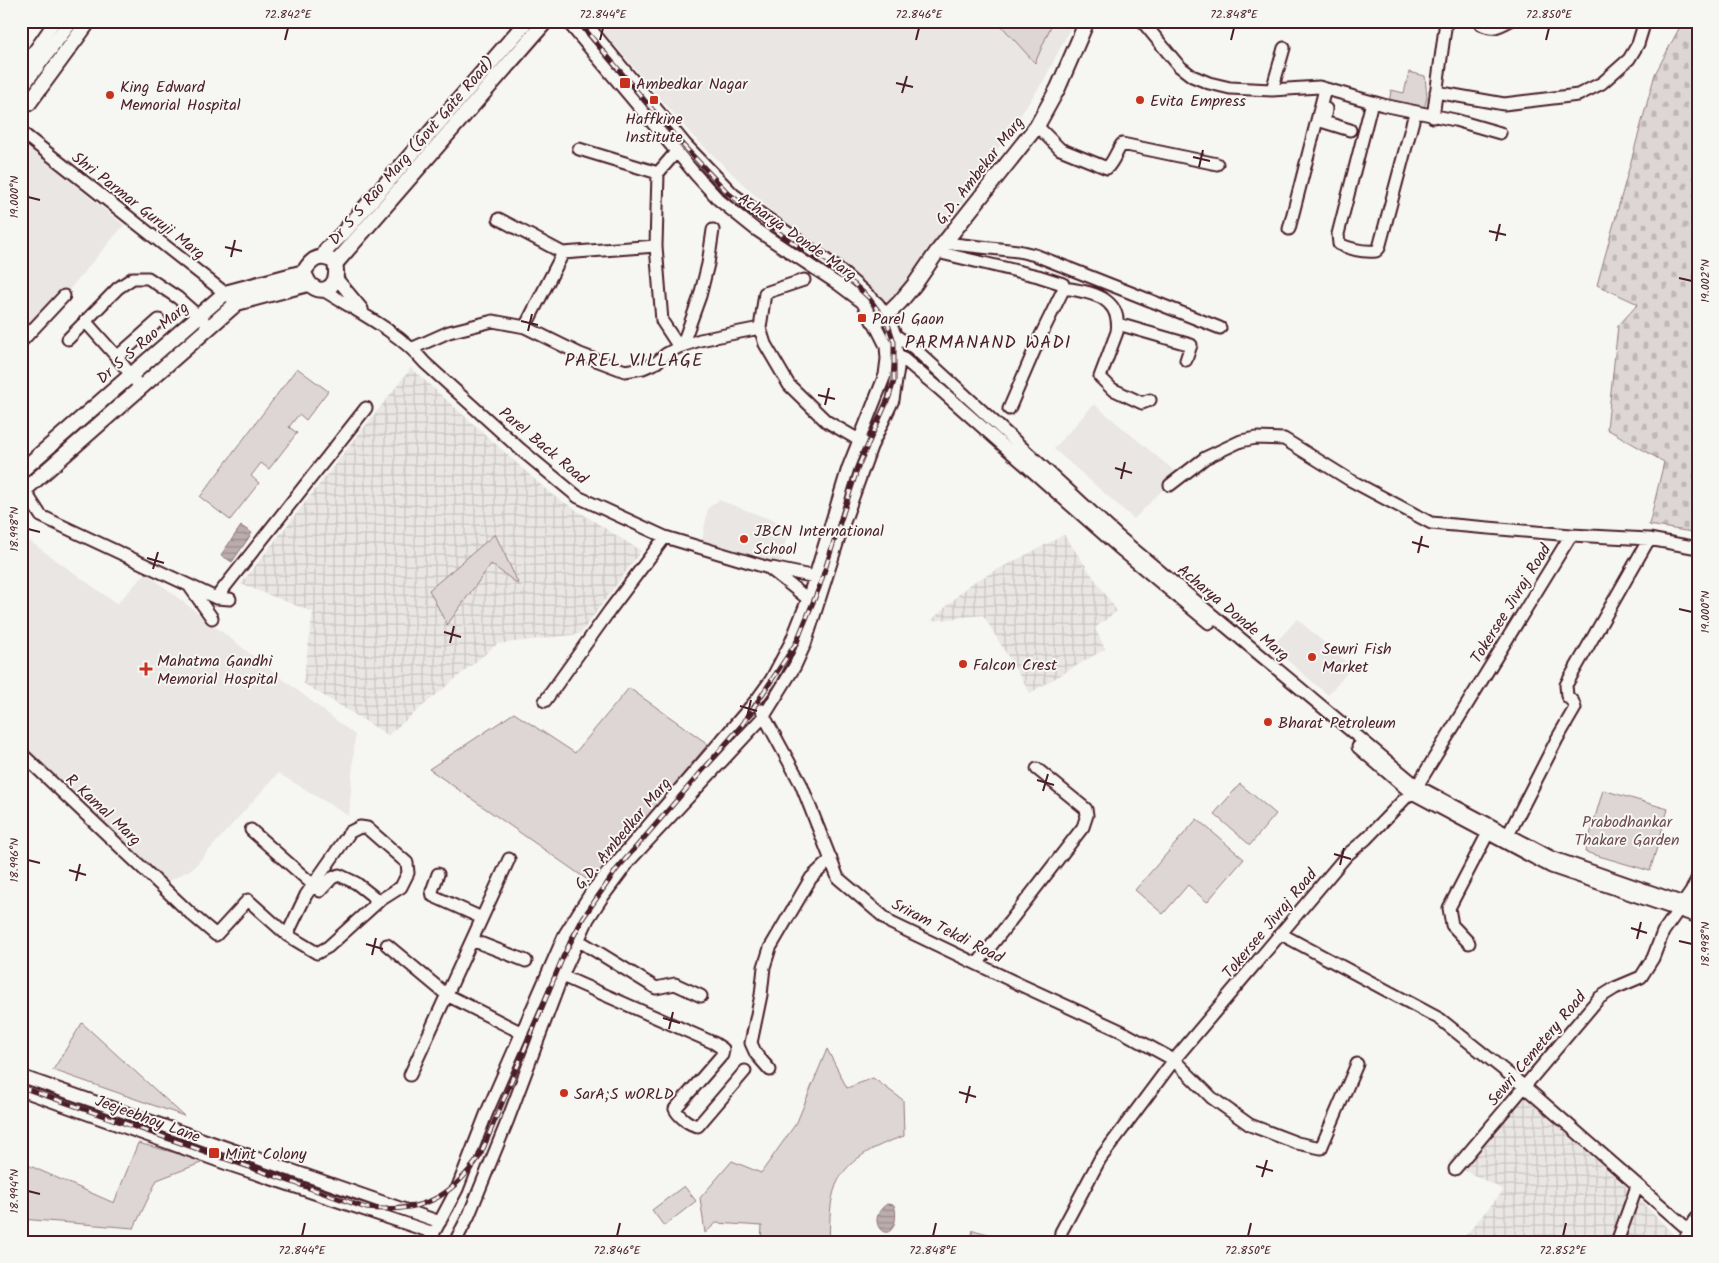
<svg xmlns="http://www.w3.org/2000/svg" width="1719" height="1263" font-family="Kalam,sans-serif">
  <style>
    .built { fill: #e9e6e3 }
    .industrial { fill: url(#industrial-grid) }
    .cemetery { fill: url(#cemetery-stones); stroke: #947a80 }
    .park { fill: #ddd6d5; stroke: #947a80 }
    .water { fill: url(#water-rules); stroke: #8e747a }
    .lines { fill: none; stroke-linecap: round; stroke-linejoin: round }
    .minor-casing { stroke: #4a1f2b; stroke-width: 15 }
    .major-casing { stroke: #4a1f2b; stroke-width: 18 }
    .minor { stroke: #f6f6f2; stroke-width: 11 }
    .major { stroke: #f6f6f2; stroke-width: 14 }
    .rail-casing { stroke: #4a1f2b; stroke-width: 5 }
    .rail { stroke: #f6f6f2; stroke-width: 3; stroke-dasharray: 9; stroke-linecap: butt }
    .ticks { fill: none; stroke: #4a1f2b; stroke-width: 2 }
    .poi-dot { fill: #c8321e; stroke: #f6f6f2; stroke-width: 2 }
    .labels { text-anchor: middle; stroke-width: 4; stroke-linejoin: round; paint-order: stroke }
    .poi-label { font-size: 16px; fill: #4a1f2b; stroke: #f6f6f2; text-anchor: start }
    .street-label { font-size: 16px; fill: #4a1f2b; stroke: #f6f6f2 }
    .park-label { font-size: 16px; fill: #6f4d56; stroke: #f6f6f2 }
    .neighbourhood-label { font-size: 18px; letter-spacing: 1px; fill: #4a1f2b; stroke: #f6f6f2 }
    .neatline { fill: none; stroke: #4a1f2b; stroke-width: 2 }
    .ticks-label { font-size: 12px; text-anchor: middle; fill: #4a1f2b }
  </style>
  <defs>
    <pattern id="industrial-grid" width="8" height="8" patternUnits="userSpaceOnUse" patternTransform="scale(1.25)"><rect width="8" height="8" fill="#e9e6e3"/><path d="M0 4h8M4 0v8" fill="none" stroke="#c9c5c3"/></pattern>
    <pattern id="cemetery-stones" width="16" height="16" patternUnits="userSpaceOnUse" patternTransform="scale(1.25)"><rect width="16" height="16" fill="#ddd6d5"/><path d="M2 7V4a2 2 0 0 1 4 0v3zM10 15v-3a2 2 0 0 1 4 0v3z" fill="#bfb7b7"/></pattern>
    <pattern id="water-rules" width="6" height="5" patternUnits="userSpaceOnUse" patternTransform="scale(1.25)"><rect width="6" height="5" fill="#bbadae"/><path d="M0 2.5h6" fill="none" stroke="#9a8c8e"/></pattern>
  </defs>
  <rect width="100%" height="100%" fill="#f6f6f2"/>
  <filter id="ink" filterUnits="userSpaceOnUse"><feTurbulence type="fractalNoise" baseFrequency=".02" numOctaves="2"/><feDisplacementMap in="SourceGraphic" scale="10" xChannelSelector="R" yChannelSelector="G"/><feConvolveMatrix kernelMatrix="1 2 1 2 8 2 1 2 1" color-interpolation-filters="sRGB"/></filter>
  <g filter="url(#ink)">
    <!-- built -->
    <path class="built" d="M594,21h480l-30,59 -160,239 -192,-184z
      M21,142l103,83 -102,120h-1z
      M1094,404l84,70 -44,45 -80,-70z
      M719,500l56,21 13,10 -10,42 -77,-26 7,-39z
      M21,535l96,69 29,-31 209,162 -6,81 -71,-43 -85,95 -26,14 -110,-100 -36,-38z
      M1297,619l55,48 -24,28 -56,-48z"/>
    <!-- industrial -->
    <path class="industrial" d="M411,368l140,126 90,57 -61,83 -83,10 -109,91 -85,-52 10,-71 -72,-28z
      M1064,535l53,76 -22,17 10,21 -75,44 -47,-78 -52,6 39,-37z
      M1526,1098l104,92 45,46 -4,6h-211l44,-52 -56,-28z"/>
    <!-- cemetery -->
    <path class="cemetery" d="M1683,21h15v512l-49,-8 15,-63 -57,-33 11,-103 20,-22 -41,-19 58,-211z"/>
    <!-- park -->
    <path class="park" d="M997,21h56l-18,42z
      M1409,72l16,4 2,21 -4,16 -34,-9 2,-14 13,3z
      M297,368l31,23 -22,29 -7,-6 -10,13 8,6 -28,36 -8,-6 -10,13 8,7 -29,37 -30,-23z
      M495,534l24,51 -28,-21 -44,61 -18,-35z
      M629,688l79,56 -116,139 -163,-114 85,-56 61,40z
      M1240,784l36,30 -26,31 -36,-31z
      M1603,790l65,19 -18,62 -65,-19z
      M1197,819l47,40 -37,43 -19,-17 -25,29 -28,-24z
      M82,1023l102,93 -131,-46z
      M827,1049l20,39 26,-10 30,22 1,36c-29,10 -61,24 -70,55 -5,17 -4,34 -5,51h-68l1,-16 -46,-3 -11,10 -5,-35 32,-37 29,12 36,-51z
      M138,1143l68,18 -49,19 -23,48 -113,-9v-57l93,41z
      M684,1186l12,15 -32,25 -12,-16z
      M973,1230l45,12h-48z"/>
    <!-- water -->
    <path class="water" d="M241,526l11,7 -20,29 -11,-7z
      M887,1204l7,1c2,6 2,11 1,16 -6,27 -32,-1 -8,-17z"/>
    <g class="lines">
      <!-- minor casing -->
      <g class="minor-casing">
        <path id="minor" d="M1142,21l37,45 13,10 17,7 21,5 42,2 47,-3 64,18 72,15 45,13
          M1480,21l1,3c11,6 17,3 28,-3
          M21,70l34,-49
          M1272,90l12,-42
          M1436,92l68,12 74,-9 24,-12 27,-24 9,-15 7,-23
          M1372,102l-34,132 1,10c11,5 25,8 37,7l3,-3 36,-135
          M1326,109l-2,13 26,8
          M1433,117l13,-96
          M1037,126l23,23 47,19c7,-7 9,-16 15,-24l95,20
          M21,132l209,165
          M579,149l79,24
          M676,152l-18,21 -2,73 6,75 17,26
          M499,219l64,34
          M1289,229l36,-140
          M944,243l74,8 17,4 185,73
          M937,252l101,24 25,8 1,4 -24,49 -31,72
          M337,279l25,30 1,5
          M804,280l-39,13 -5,35 5,16 24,41 37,36 40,23
          M1064,288c27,4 58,9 53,44l-17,45 12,12 30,14 8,-3
          M323,290c35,22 75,41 102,73l95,86 58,48 87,40 104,31 39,31
          M85,321l32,36 23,30
          M1118,324l73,21 -5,15
          M525,327l38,-74 93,-7
          M892,333l22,15 205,189 298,249 134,71 147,51
          M68,339l50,-51 15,-10h15l30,20 26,23
          M21,342l43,-46
          M682,346l18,-50 8,-32 5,-34
          M413,348l36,-16 44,-11 32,6 55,27 45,17 18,-3 14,-6 9,-8 13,-7 21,-7 60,-12
          M894,351l43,36 181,160 91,76
          M117,357l42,-37
          M21,485l20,31 175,82 14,1
          M1170,485l35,-27 36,-17 15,-3 28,1 66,41 81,43 140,12 78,4 49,9
          M772,568l48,10
          M190,587l22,31
          M216,598l150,-190
          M545,701l65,-91 55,-73
          M762,710l2,6 37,68 37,94 53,45 132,63 98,45 53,29 38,38 38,27 47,18 24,5 36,-84
          M1358,747l52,45 141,75 147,50
          M21,753l170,161 25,21 32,-35 39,35 19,-40 44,-63 10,-5 7,1 40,35 1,10 -7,14 -22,14 -51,46 -11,6 -30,-18
          M251,830l69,61 12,-13 7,-3 17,8 23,18
          M1505,841l52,-102 18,-31 -2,-6 -6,-6 -1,-11 83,-146
          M438,874l-6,17 1,5 49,22
          M1281,934l159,85 85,68 173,151
          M472,940l54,21
          M578,940l78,48 19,-4 26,12
          M1469,943l-17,-18 -3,-17 39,-75
          M387,945l60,50 75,38
          M977,964l106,-137 4,-12 -1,-6 -49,-40
          M562,976l152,67 9,6 -1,6 -47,54c4,8 15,16 23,17l47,-55
          M770,1070l-14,-16 -5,-11 10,-48 3,-28 6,-19 41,-70 20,-19
          M410,1075l99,-216
          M21,1076l419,146
          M21,1090l209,75 204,68
          M1455,1169l144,-171 16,-10 26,-11 12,-19 10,-26 28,-40 7,-15
          M429,1242l28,-53 30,-77 78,-178 27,-43 11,-13 155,-180 13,-18 20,-38 17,-43 40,-131 37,-93 2,-16 -1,-13 -15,-30 -9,-14 -24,-18 -83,-55 -36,-29 -23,-25 -129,-154
          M455,1242l14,-27 38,-93 55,-146 26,-57 13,-20 29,-39 134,-144 31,-50 10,-22 38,-119 28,-78 22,-47 5,-32 -3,-34 -8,-17 -9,-13 -42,-37 -102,-72 -49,-51 -101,-123
          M1060,1242l1,-10 39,-73 74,-99 173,-205 19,-16 51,-53 154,-251
          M1617,1242l20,-56"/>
      </g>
      <!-- major casing -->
      <g class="major-casing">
        <path id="major" d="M21,87l50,-66
          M21,106l8,-3 60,-82
          M323,257l4,-8 17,-17 183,-211
          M335,264l211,-243
          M304,272c6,-11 14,-18 27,-12
          M306,277c8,22 36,14 29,-13
          M873,320l13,-4 14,-14 15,-18 22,-32 100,-126 21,-38 29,-67
          M21,471l204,-178 79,-21
          M21,493l216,-190 71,-19
          M1685,1242l13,-24"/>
      </g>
      <!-- minor -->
      <use href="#minor" class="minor"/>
      <!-- major -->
      <use href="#major" class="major"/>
      <!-- rail casing -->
      <g class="rail-casing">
        <path id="rail" d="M21,1087l345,121c54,5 83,-8 114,-52l83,-199 20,-39 34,-49 125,-144 54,-82 23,-55 39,-121 31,-70 5,-16v-39l-6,-18 -19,-26 -15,-14 -72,-49 -54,-42 -50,-53 -100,-119"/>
      </g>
      <!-- rail -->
      <use href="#rail" class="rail"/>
    </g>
  </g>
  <!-- ticks -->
  <path class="ticks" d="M285,40l3,-12M600,40l3,-12M916,40l3,-12M1231,40l3,-12M1546,40l3,-12M896,83l17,4M902,93l5,-17M1193,157l17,4M1199,167l4,-17M28,197l12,3M1489,231l17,4M1496,241l4,-17M225,247l17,4M231,257l4,-17M1679,278l13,3M521,321l17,4M528,331l4,-17M818,395l17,4M825,405l4,-17M1115,468l17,5M1121,479l4,-17M28,529l12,3M1412,542l17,5M1418,553l4,-17M147,558l17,5M153,569l5,-17M1679,609l13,3M444,632l17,5M450,643l4,-17M740,706l17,5M747,717l4,-17M1037,780l17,5M1043,791l5,-17M1334,854l17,5M28,860l12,3M1340,865l4,-17M69,870l17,5M76,881l4,-17M1631,928l16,5M1637,939l4,-17M1679,941l13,3M366,944l17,5M372,955l4,-17M663,1018l17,5M669,1029l4,-17M959,1092l17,5M966,1103l4,-17M1256,1166l17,5M1262,1177l5,-17M28,1191l12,3M302,1236l3,-13M617,1236l3,-13M933,1236l3,-13M1248,1236l3,-13M1563,1236l3,-13"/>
  <!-- markers -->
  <g class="poi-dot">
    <rect x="619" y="77" width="12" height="12" rx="2.5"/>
    <circle cx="110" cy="95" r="5"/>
    <rect x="649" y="95" width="10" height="10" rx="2.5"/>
    <circle cx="1140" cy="100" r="5"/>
    <rect x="857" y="313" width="10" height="10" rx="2.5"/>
    <circle cx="744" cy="539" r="5"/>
    <circle cx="1312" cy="657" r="5"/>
    <circle cx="963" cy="664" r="5"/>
    <path d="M143.5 661.5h5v5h5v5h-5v5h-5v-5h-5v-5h5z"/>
    <circle cx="1268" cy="722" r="5"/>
    <circle cx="564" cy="1093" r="5"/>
    <rect x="208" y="1147" width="12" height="12" rx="2.5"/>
  </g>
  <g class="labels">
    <!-- poi labels -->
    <g class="poi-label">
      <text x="636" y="89">Ambedkar Nagar</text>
      <text x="120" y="92">King Edward<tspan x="120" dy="18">Memorial Hospital</tspan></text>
      <text x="1150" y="106">Evita Empress</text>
      <text x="654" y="124" text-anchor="middle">Haffkine<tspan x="654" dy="18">Institute</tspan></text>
      <text x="872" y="324">Parel Gaon</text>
      <text x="754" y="536">JBCN International<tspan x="754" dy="18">School</tspan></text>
      <text x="1322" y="654">Sewri Fish<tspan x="1322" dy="18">Market</tspan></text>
      <text x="157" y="666">Mahatma Gandhi<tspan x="157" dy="18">Memorial Hospital</tspan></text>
      <text x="973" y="670">Falcon Crest</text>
      <text x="1278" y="728">Bharat Petroleum</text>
      <text x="574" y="1099">SarA;S wORLD</text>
      <text x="225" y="1159">Mint Colony</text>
    </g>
    <!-- street labels -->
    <g class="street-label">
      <text transform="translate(411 150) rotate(-49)" y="6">Dr S S Rao Marg (Govt Gate Road)</text>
      <text transform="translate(979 170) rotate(-52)" y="6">G.D. Ambekar Marg</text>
      <text transform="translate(139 205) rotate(38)" y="6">Shri Parmar Guruji Marg</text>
      <text transform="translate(798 236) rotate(35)" y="6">Acharya Donde Marg</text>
      <text transform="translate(142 342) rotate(-41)" y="6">Dr S S Rao Marg</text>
      <text transform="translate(544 445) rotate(40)" y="6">Parel Back Road</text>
      <text transform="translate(1510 603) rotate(-58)" y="6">Tokersee Jivraj Road</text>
      <text transform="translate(1234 612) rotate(40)" y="6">Acharya Donde Marg</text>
      <text transform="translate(104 809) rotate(43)" y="6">R Kamal Marg</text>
      <text transform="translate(622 833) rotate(-50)" y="6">G.D. Ambedkar Marg</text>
      <text transform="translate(1269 923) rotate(-50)" y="6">Tokersee Jivraj Road</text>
      <text transform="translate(948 930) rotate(27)" y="6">Sriram Tekdi Road</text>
      <text transform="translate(1536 1048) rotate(-50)" y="6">Sewri Cemetery Road</text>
      <text transform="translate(148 1118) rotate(20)" y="6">Jeejeebhoy Lane</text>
    </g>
    <!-- park labels -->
    <g class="park-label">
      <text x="1627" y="827">Prabodhankar<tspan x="1627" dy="18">Thakare Garden</tspan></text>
    </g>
    <!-- neighbourhood labels -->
    <g class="neighbourhood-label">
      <text x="988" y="348">PARMANAND WADI</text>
      <text x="634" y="366">PAREL VILLAGE</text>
    </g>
  </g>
  <!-- margin -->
  <rect width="1719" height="1263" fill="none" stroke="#f6f6f2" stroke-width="55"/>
  <rect x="28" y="28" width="1664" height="1208" class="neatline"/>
  <g class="ticks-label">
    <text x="288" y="18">72.842°E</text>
    <text x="603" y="18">72.844°E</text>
    <text x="919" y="18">72.846°E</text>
    <text x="1234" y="18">72.848°E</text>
    <text x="1549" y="18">72.850°E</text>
    <text transform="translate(14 197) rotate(-90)" y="4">19.000°N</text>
    <text transform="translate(1705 281) rotate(-90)" y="4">19.002°N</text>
    <text transform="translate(14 529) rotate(-90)" y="4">18.998°N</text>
    <text transform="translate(1705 612) rotate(-90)" y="4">19.000°N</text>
    <text transform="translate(14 860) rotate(-90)" y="4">18.996°N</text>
    <text transform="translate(1705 944) rotate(-90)" y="4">18.998°N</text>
    <text transform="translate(14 1191) rotate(-90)" y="4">18.994°N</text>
    <text x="302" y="1254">72.844°E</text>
    <text x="617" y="1254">72.846°E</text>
    <text x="933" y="1254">72.848°E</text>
    <text x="1248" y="1254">72.850°E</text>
    <text x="1563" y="1254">72.852°E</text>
  </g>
</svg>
